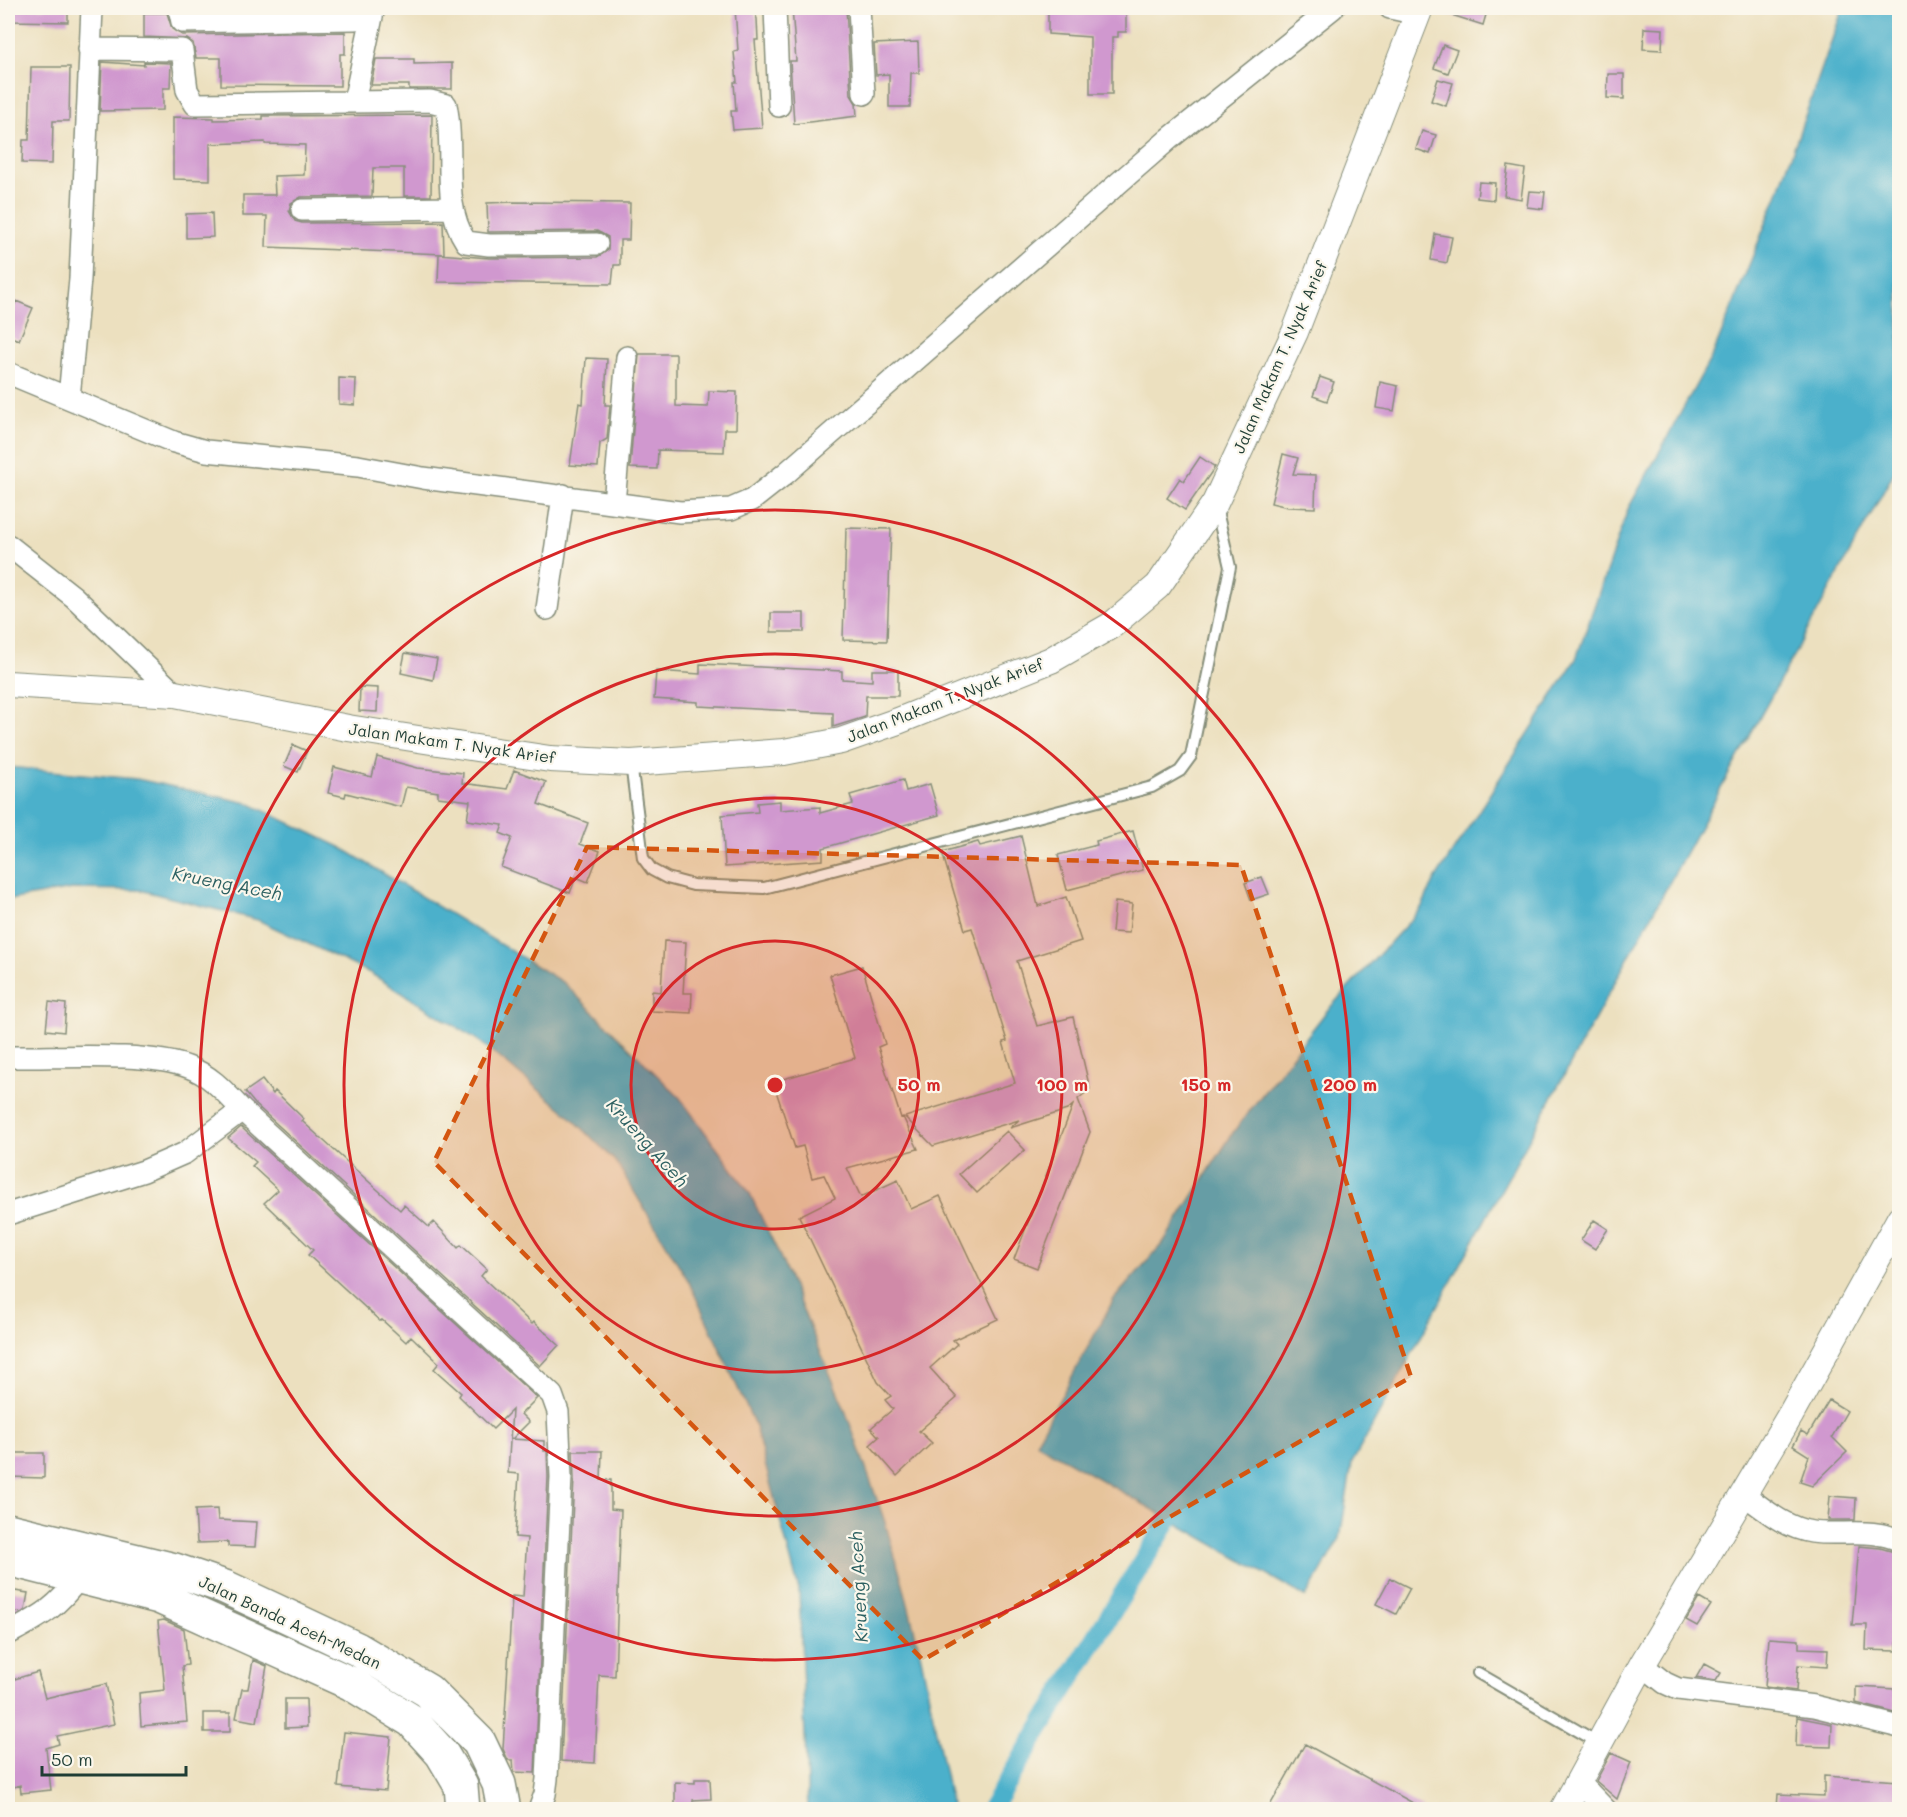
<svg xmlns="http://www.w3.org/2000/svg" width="1907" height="1817" font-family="Mali,sans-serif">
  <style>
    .water { fill: #4cb0cb; stroke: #367680; stroke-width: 1.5 }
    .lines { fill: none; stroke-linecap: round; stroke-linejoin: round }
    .canal { stroke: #4cb0cb; stroke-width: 20 }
    .building { fill: #d098cf }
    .service-casing { stroke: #868e7a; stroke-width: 14 }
    .minor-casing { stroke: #868e7a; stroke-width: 24 }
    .tertiary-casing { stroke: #868e7a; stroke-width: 28 }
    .trunk-casing { stroke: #868e7a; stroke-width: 36 }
    .service { stroke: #fff; stroke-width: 10 }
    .minor { stroke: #fff; stroke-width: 21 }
    .tertiary { stroke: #fff; stroke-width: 26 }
    .trunk { stroke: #fff; stroke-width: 33 }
    .marked { fill: #d45610; fill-opacity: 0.2; stroke: #d45610; stroke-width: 4.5; stroke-dasharray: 12 8; stroke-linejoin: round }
    .ring { fill: none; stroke: #d62828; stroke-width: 3 }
    .labels { text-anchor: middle; stroke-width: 4.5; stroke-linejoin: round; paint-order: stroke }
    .street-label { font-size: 16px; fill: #1f3d34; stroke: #fbf7ec }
    .water-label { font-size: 18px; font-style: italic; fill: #2c6061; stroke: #fbf7ec }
    .centre { fill: #d62828; stroke: #fbf7ec; stroke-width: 3 }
    .ring-label { font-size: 18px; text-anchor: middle; font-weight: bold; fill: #d62828; stroke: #fbf7ec; stroke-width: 4.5; stroke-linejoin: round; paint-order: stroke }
  </style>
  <rect width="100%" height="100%" fill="#fbf7ec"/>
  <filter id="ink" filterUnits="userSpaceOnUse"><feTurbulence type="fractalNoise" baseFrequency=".0167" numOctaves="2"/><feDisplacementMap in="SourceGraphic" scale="12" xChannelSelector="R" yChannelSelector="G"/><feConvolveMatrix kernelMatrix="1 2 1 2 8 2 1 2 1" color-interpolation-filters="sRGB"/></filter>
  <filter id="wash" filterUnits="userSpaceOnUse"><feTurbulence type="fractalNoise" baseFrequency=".008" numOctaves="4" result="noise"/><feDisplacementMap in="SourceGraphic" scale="24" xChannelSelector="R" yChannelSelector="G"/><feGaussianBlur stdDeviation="1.35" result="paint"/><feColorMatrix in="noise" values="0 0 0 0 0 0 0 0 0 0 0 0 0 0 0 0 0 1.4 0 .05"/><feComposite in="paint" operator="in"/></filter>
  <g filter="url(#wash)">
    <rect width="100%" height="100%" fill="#ece0bf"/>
    <!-- water -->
    <path class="water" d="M1843,8h56v455l-547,1000 -12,75 -34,59 -270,-154 78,-144 49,-56 71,-112 92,-119 94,-102 16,-32 140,-219 52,-150 86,-157 63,-156z
      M8,767l129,12 111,24 92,44 224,136 116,115 69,94 30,62 65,153 41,115 18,62 18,73 31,152h-144l-9,-219 -45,-167 -66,-143 -72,-118 -48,-48 -90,-74 -108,-67 -112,-53 -118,-30 -68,-1 -64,11z"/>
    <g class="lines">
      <!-- canal -->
      <path class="canal" d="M990,1810l179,-291"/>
    </g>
    <g id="blocks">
      <!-- building -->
      <path class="building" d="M8,8h60v14l-60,-1z
        M735,8h18l4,11 1,21h-3l7,88 -29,2 -2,-19h5l-2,-29h3l-3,-30 4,-1z
        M792,8h54l5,87 5,8 1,13 -63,8 -4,-63h6z
        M1048,8l78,1v23h-8v5h-6v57h-22v-57l-42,-3z
        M1440,8h48l-5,17 -44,-14z
        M144,13h23l5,16 10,6 163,-3v22h-5v32l-119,-1v-27h-25l-3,-15 -6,-4 -43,-2z
        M1644,28l19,1 -1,21 -19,-1z
        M918,42l1,31h-8l-1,34h-21v-33l-13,1 -2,-31z
        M1443,45l14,5 -9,23 -14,-5z
        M376,59h38v5l38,-1v26h-43v-4h-38z
        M102,62l42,3v-3l27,1 -1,25h-7v22l-63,1z
        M31,67h39l-1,54h-16l-1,43 -30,-1 1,-23h6z
        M1608,74h16v25l-17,-1z
        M1438,79l15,4 -7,23 -15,-5z
        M432,115l-1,81h-27v-28h-31l-1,28 -71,1 -10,6 -2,8 6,10 7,2 141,-1 1,32 -178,-7 1,-31h-24v-21h32l-1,-19 30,-1 1,-30 -40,-1v-2l-55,2v36l-37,-1v-62l41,1v2l49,-1v-3z
        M1422,131l14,4 -6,19 -14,-5z
        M1508,166l17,3 -4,30 -17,-3z
        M1479,182l16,1 -1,17 -17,-2z
        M1529,191l16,1 -2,17 -16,-2z
        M513,202l117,1 -1,37h-9v25h-6l-2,19 -174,-2 1,-28 50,4 108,-1 11,-7v-13l-11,-6 -109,1 -1,-29z
        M212,213l1,24 -27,1v-24z
        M1435,234l17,3 -5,26 -16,-3z
        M16,301l17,7 -14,32 -11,-4v-14z
        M639,354h37v52l32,1 1,-16 28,1 -1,37h-11l-1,23 -66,-2 -1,19 -27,-1z
        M586,358l21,1 -2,46h5l-3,34 -7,4 -2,24 -28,-2 9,-62 4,1z
        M1320,377l14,5 -7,19 -14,-5z
        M339,378l17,1 -1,26 -16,-1z
        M1380,382l18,4 -4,25 -18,-3z
        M1283,454l15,4 -5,16 23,1 -1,33 -27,-1 -17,-4z
        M1200,457l15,10 -30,43 -18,-12 13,-20 4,3z
        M846,528l45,1 -4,112 -44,-1z
        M771,613h33v19h-33z
        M405,653l32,6 -4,21 -32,-7z
        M700,664l142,7v8l30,2v-11h26v26h-32l-1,21 -32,10v-14l-135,-7v-4l-44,-3 2,-28 44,3z
        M360,687l18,1 -1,24 -18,-1z
        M293,745l14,6 -9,21 -14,-6z
        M377,757l41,11 45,5 -1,10 45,6 7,-19 32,12 -8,22 50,19 -8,21 20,7 -12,31 -12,-5 -6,16 -69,-26 11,-29 -12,-5 3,-8 -36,-5 3,-19 -32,-4v-5l-32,-5 -5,20 -55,-14 -1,4 -17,-4 6,-26 38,10z
        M903,780l3,11 24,-7 9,31 -116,33v12l-98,7 -3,-52 36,-3 -1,-9 23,-2v9l40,-3v6l33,-9 -3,-9z
        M1133,831l10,39 -76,20 -9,-35 39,-10 -1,-4z
        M1021,836l17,70 28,-9 15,44 -64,20 20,65 36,-9 17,72 -12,10 12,33 -53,136 -23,-9 59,-154 -6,5 -57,18 9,-8 -86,26 -28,-29 110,-34 -12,-41 4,-1 -35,-113 -7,2 -23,-78 36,-10 2,4z
        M1262,877l7,17 -18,6 -6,-17z
        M1115,902l17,2 -3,29 -17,-1z
        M664,941l22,1 -3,51h9l-1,20 -39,-2v-20l9,1z
        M862,966l23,78 -7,3 23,71 2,-1 15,32 -71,19 14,29 37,-17 13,29 29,-13 58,123 -45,21 4,4 -27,24 27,30 -38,33 13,12 -35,33 -27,-31 9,-8 -8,-9 22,-19 -8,-9 6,-4 -13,-14 -79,-166 36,-18 -11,-23 -12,3 -9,-32 -8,2 -22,-66 82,-24 -25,-83z
        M49,1002l17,2 -2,28 -18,-2z
        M262,1080l11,14 2,-3 29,28 -2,2 98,89 4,-5 25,22 5,-5 24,26 3,-3 26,24 -6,7 51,48 2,-2 25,23 -19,21 -285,-262 -10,-12z
        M241,1127l296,271 -16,16 8,8 -17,17 32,2v10h3l1,26 -13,296 -21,-1 -1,-12h-5l-5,-11 9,-153 11,1 4,-59 -12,-1 4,-63 -11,-1 4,-63 -19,19 -34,-33 2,-3 -27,-24 5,-6 -28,-27 -5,6 -24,-22 -2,1 -72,-66 5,-5 -49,-47 14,-13 -26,-24 4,-4 -28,-24z
        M1007,1131l18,19 -48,43 -18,-19z
        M1594,1220l14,9 -13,20 -14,-9z
        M1829,1400l18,11 -15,26 15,15 -35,34 -12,-4 9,-26 -16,-10 8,-15 7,4z
        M573,1451h29l-1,29h10v29l10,1 -6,166 -16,-1 -4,88 -34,-2 13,-283z
        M8,1453h36v25l-36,-1z
        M1830,1496l26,2 -1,22h-27z
        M217,1509l1,11 39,2 -2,25 -27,-1v-4l-31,1 -2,-33z
        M1859,1546l21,2 18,5 -3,51h3l-1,47 -31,-1 1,-25h-15z
        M1390,1578l20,10 -14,26 -20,-10z
        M8,1590l20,3 -3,17 -4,3 -13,-3z
        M1699,1598l12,7 -14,21 -11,-6z
        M164,1620l20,9 4,36 -6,1 5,56 -46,4 -2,-33 26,-3 -7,-69z
        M1769,1638l30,2v8l29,1 -1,18 -29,-2 -2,26 -31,-4z
        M253,1660l14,6 -10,56 -21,-4 6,-29h6z
        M1704,1664l17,9 -5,8 -20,-3z
        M38,1672l7,26 61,-14 8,40 -57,12 2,8 -13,4 5,42 -30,3 -1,-8 -12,4v-108z
        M1856,1687l40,2 -1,24 -39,-10z
        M285,1699h21l1,28 -22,1z
        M204,1713h26v19h-26z
        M1797,1717l35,7 -1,23 -35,-1z
        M344,1732l47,5 -5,54 -48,-4z
        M1305,1744l119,65h-156z
        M1611,1753l20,9 -14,37 -21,-18z
        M1824,1776l75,5v28h-122l1,-15 46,2z
        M695,1779h15l1,20 -18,1v5h-18v-23l20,1z"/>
    </g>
  </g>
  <g filter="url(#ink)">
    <use href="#blocks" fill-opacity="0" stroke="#868e7a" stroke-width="1.5"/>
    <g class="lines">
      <!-- service casing -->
      <g class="service-casing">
        <path id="service" d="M631,763l12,95 9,12 15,8 26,7 71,3 388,-101 28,-16 11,-15 39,-189 -14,-60
          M1478,1673l121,70"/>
      </g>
      <!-- minor casing -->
      <g class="minor-casing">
        <path id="minor" d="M179,8l3,14 173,-3 18,-7 2,-4
          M775,8l4,98
          M859,8l5,86
          M1390,8l28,6
          M89,49l93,1 5,40 8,14 235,-3 16,4c10,45 -6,98 20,137l23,3 108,-1
          M354,102l19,-90
          M302,210l151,-2
          M8,373l166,69 32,9 152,15 65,12 257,34 51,-3 21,-9 33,-26 384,-335 164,-131
          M69,398l11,-119 12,-271
          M614,503l13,-146
          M8,545l66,52 101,97
          M547,609l16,-114
          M8,1057c48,1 137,-6 180,10 23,8 38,26 54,43l310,285 6,17 3,65 -14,302 -2,15 -6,16
          M8,1214l136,-43 41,-18 57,-43
          M1743,1494c21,15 42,34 69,38 28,4 62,-5 88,9
          M8,1634c35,-19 46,-24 72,-57
          M1642,1665l23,18 13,6 136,17 86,21
          M1579,1782l27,28"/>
      </g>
      <!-- tertiary casing -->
      <g class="tertiary-casing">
        <path id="tertiary" d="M8,684l167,10 173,34 128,20 74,11 81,4 153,-11 57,-11 57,-20 153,-61 61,-35 46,-39 57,-83 80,-171 125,-324
          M1563,1810l79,-145 149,-251 109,-196"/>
      </g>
      <!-- trunk casing -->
      <g class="trunk-casing">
        <path id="trunk" d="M8,1530l167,40 50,17 132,62 71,42 51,51 20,42 5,26
          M8,1559l151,38 191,86 62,38 30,33 19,32 2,24"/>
      </g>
      <!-- service -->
      <use href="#service" class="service"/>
      <!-- minor -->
      <use href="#minor" class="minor"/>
      <!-- tertiary -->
      <use href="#tertiary" class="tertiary"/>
      <!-- trunk -->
      <use href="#trunk" class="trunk"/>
    </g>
  </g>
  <!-- marked area -->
  <path class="marked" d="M587,847l654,18 170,512 -488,283 -489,-498z"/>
  <!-- distance rings -->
  <circle cx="775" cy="1085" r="144" fill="#d62828" fill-opacity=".12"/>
  <g class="ring">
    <circle cx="775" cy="1085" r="144"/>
    <circle cx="775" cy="1085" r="287"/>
    <circle cx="775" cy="1085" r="431"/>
    <circle cx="775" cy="1085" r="575"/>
  </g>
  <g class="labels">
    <!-- street labels -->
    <g class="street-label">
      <text transform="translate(1280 357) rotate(-66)" y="6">Jalan Makam T. Nyak Arief</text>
      <text transform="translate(945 700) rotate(-21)" y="6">Jalan Makam T. Nyak Arief</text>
      <text transform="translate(452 743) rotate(8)" y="6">Jalan Makam T. Nyak Arief</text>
      <text transform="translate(290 1622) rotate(25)" y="6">Jalan Banda Aceh-Medan</text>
    </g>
    <!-- water labels -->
    <g class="water-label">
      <text transform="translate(227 884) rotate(11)" y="6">Krueng Aceh</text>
      <text transform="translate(647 1143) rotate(48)" y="6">Krueng Aceh</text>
      <text transform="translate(859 1587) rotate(-93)" y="6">Krueng Aceh</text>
    </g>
  </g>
  <circle cx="775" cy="1085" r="9" class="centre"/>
  <g class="ring-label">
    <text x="919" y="1091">50 m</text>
    <text x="1062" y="1091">100 m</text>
    <text x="1206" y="1091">150 m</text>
    <text x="1350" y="1091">200 m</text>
  </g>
  <!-- margin -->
  <rect width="1907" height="1817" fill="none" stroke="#fbf7ec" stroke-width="30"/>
  <!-- scale -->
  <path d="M42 1766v9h144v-9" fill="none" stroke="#1f3d34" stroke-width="3"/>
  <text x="51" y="1766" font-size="18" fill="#1f3d34" stroke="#fbf7ec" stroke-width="4.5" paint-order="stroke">50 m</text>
</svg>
